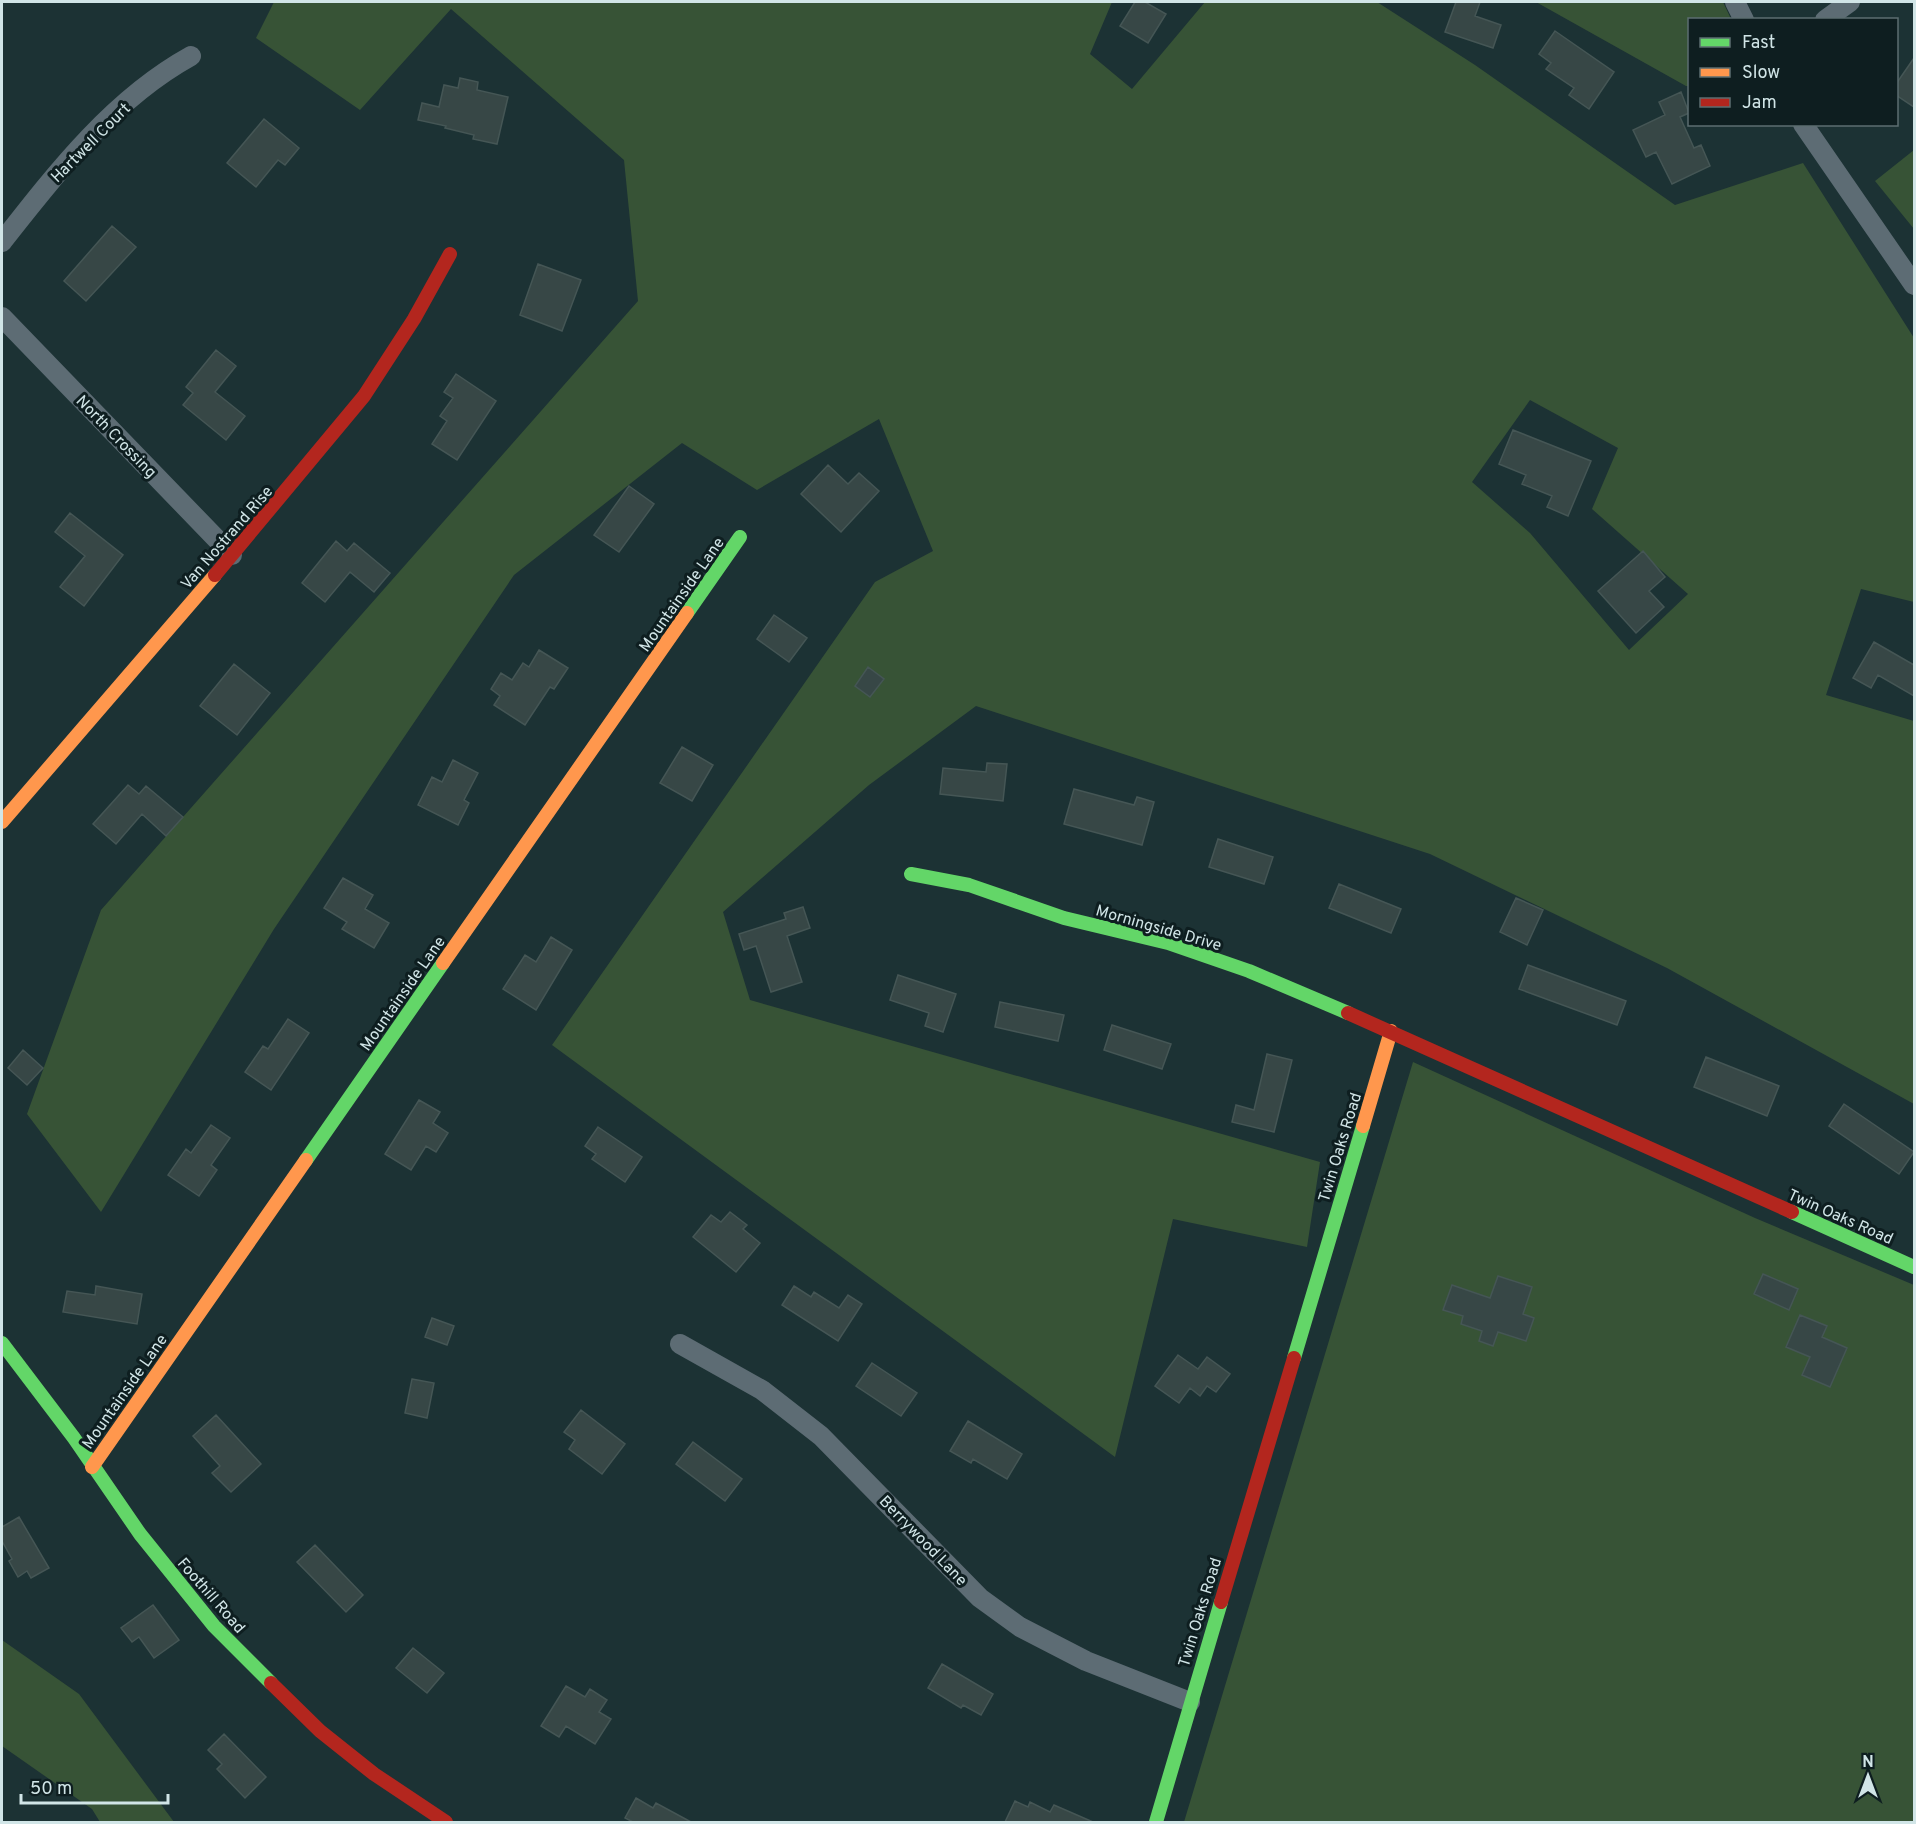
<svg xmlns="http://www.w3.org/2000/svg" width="1916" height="1824" font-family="Overpass,sans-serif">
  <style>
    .green { fill: #375336; fill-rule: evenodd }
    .building { fill: #374746; stroke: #455655; stroke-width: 1.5 }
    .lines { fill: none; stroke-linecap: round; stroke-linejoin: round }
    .street { stroke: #5d6c74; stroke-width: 20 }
    .fast { stroke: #63d668; stroke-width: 14 }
    .slow { stroke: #ff974d; stroke-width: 14 }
    .jam { stroke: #b3261e; stroke-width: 14 }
    .labels { text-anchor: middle; stroke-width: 6; stroke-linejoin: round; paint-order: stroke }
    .street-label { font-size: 16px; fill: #d1e5e7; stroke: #0e1e20 }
  </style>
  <rect width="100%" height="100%" fill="#1c3234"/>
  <!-- green -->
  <path class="green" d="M274,2h838l-22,52 42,35 73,-87h172l98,63 200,140 128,-42 111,175v264l-53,-13 -35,106 88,26v383l-247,-136 -237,-114 -454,-148 -107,79 -146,127 27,88 570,162 -13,85 -134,-28 -58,238 -563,-412 323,-463 58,-31 -54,-132 -122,71 -75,-47 -168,132 -240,354 -173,283 -74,-98 74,-204 537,-609 -14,-141 -173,-151 -91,101 -104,-72zM1530,400l88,48 -26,61 96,85 -59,56 -99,-117 -58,-51z
    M1536,2h187l8,17 -41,1 -1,66h-3z
    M1914,150v79l-39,-48z
    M1413,1062l342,156 159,67v537h-730z
    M2,1640l77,54 95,128h-74l-8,-13 -90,-63z"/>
  <!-- building -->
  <path class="building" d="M1135,2h10l21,12 -18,29 -28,-17z
    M1456,2h24l-5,14 26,9 -8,23 -48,-16z
    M1555,31l59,41 -25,37 -20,-14 5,-7 -28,-19 5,-6 -12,-9z
    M1914,58v49l-18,-12v-11z
    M460,78l18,4 -1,8 31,7 -11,47 -24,-5 1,-4 -29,-7 1,-2 -28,-6 4,-17 17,4 5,-22 14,3z
    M1681,92l8,21 -9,4 14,31 7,-3 9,21 -38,18 -16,-32 -10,5 -13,-27 32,-15 -6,-13z
    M264,119l35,29 -14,17 -7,-5 -22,27 -29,-24z
    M112,226l24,21 -50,54 -22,-20z
    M538,264l43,16 -19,51 -42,-16z
    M216,350l20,16 -21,26 30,24 -19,24 -43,-35 10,-12 -7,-6z
    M456,374l40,27 -39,59 -25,-16 15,-23 -7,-5 13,-18 -9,-6z
    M1513,430l78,31 -23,55 -21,-9 5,-11 -30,-12 4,-9 -27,-11z
    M828,465l20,19 11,-11 20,18 -38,41 -40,-38z
    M629,486l25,18 -35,48 -25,-17z
    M70,513l53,42 -39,51 -24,-19 25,-31 -30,-24z
    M336,541l11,10 7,-8 36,30 -16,19 -24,-20 -25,30 -23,-19z
    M1643,551l22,26 -16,14 15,16 -28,26 -38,-42z
    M774,615l33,23 -18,24 -32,-23z
    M1874,642l40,23v31l-36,-21 -7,13 -18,-10z
    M539,650l29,18 -14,21 -4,-2 -25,38 -31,-20 6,-9 -9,-7 10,-16 11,7 11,-17 6,4z
    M234,664l36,29 -33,42 -37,-29z
    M868,667l16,12 -14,18 -15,-11z
    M682,747l31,18 -21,36 -32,-18z
    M453,760l25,13 -14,27 5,3 -11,22 -40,-20 14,-28 10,5z
    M987,763l20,1 -4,37 -63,-7 3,-26 43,4z
    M128,785l11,9 7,-8 37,31 -17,19 -24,-22 -26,30 -23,-20z
    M1074,789l60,16 3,-8 17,5 -12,43 -78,-21z
    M1218,839l55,18 -9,27 -55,-17z
    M343,878l30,17 -8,14 24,14 -15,25 -32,-19 5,-7 -23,-14z
    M1339,884l62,25 -10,24 -62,-25z
    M1516,898l27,12 -16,35 -27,-13z
    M803,907l7,21 -23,8 15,46 -31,10 -15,-46 -12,4 -5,-16 47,-15 -2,-6z
    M551,937l21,13 -36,60 -33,-21 22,-34 11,7z
    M1528,965l98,36 -9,24 -98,-36z
    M898,975l58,19 -13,38 -18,-6 4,-13 -39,-13z
    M1000,1002l64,13 -6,26 -63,-14z
    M288,1019l21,14 -38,57 -26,-18 18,-26 5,3z
    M1112,1025l59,19 -9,25 -58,-19z
    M23,1050l20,18 -16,17 -19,-17z
    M1267,1054l25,6 -18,72 -42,-10 4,-17 18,5z
    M1706,1057l73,29 -12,30 -73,-29z
    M419,1100l21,12 -7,11 15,10 -12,19 -10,-6 -15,24 -26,-16z
    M1844,1104l70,48 -15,22 -70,-48z
    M211,1125l19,13 -19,27 6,5 -18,26 -31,-21 18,-26 5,4z
    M598,1127l44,30 -17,25 -33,-23 4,-5 -11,-8z
    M730,1212l17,13 -4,4 17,14 -24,29 -43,-35 18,-22 10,7z
    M1763,1274l35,15 -9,21 -35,-16z
    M1498,1276l34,11 -9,27 11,4 -8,23 -28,-9 -5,14 -14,-5 3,-10 -21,-7 2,-8 -20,-6 9,-25 38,13z
    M96,1286l46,8 -5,30 -74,-12 4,-21 28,4z
    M794,1286l17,11 3,-5 25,16 9,-13 14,9 -24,37 -56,-36z
    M1800,1315l27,11 -5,11 25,11 -17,39 -28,-12 8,-18 -24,-10z
    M432,1318l22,8 -7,19 -22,-8z
    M1178,1355l20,14 9,-12 23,17 -14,18 -9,-6 -7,10 -10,-8 -11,15 -24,-17z
    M872,1363l45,30 -16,23 -45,-30z
    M412,1379l22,4 -7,35 -22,-5z
    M581,1410l44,34 -23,30 -33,-25 6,-9 -11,-8z
    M216,1415l45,49 -30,28 -19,-19 8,-7 -27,-30z
    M968,1421l54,33 -15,25 -34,-20 -2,4 -21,-12z
    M693,1442l49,37 -17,22 -49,-37z
    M19,1517l30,51 -18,10 -4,-7 -9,6 -9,-16 3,-2 -10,-18v-14z
    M315,1545l48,50 -17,17 -49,-50z
    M153,1605l26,35 -25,18 -15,-21 -7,5 -11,-14z
    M413,1648l31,25 -17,20 -31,-25z
    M942,1664l51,30 -12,21 -18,-10 -2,3 -33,-20z
    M566,1686l19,11 5,-8 17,11 -8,12 12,7 -16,25 -29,-18 -7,11 -18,-11z
    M224,1734l42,43 -21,21 -28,-29 5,-5 -14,-14z
    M636,1798l17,10 3,-5 35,19h-58l-8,-4z
    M1015,1801l13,6 2,-5 20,10 4,-7 39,17h-88z"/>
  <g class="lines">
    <!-- street -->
    <path class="street" d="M1735,2l9,18
      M1825,20l25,-18
      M1803,124l111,161
      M2,242c54,-69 111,-143 189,-186
      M2,317l230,238
      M680,1344l82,46 59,46 159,162 40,29 66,34 104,41"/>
    <!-- fast -->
    <path class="fast" d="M687,613l53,-76
      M911,874l58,11 95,33 104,25 81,28 99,42
      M306,1160l137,-197
      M1792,1212l122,55
      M2,1343l72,95 66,96 74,92 57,57
      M1294,1358l69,-232
      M1156,1822l65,-220"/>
    <!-- slow -->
    <path class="slow" d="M2,822l213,-247
      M443,963l244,-350
      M1363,1126l28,-95
      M92,1467l214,-307"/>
    <!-- jam -->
    <path class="jam" d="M215,575l149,-179 50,-77 36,-65
      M1348,1013l444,199
      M1221,1602l73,-244
      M271,1683l49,48 54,43 72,48"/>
  </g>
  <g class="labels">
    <!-- street labels -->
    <g class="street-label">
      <text transform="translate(90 142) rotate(-45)" y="6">Hartwell Court</text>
      <text transform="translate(117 436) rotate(46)" y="6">North Crossing</text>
      <text transform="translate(226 537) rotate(-49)" y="6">Van Nostrand Rise</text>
      <text transform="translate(681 594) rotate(-55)" y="6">Mountainside Lane</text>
      <text transform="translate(1159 927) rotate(16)" y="6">Morningside Drive</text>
      <text transform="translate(402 993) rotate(-55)" y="6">Mountainside Lane</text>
      <text transform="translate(1339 1147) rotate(-73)" y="6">Twin Oaks Road</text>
      <text transform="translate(1841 1216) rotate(24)" y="6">Twin Oaks Road</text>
      <text transform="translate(124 1391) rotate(-55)" y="6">Mountainside Lane</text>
      <text transform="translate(924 1540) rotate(46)" y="6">Berrywood Lane</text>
      <text transform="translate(212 1595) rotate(49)" y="6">Foothill Road</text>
      <text transform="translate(1199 1612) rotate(-73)" y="6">Twin Oaks Road</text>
    </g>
  </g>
  <!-- border -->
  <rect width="1916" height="1824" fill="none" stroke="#d1e5e7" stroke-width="6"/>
  <!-- legend -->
  <rect x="1688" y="18" width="210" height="108" fill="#0e1e20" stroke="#5c6e70" stroke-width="1.5"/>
  <rect x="1700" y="38" width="30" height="9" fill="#63d668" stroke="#5c6e70" stroke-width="1.5"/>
  <text x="1742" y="48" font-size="18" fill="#d1e5e7">Fast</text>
  <rect x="1700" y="68" width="30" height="9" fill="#ff974d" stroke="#5c6e70" stroke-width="1.5"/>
  <text x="1742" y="78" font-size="18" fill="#d1e5e7">Slow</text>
  <rect x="1700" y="98" width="30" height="9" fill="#b3261e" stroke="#5c6e70" stroke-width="1.5"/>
  <text x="1742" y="108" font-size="18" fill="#d1e5e7">Jam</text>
  <!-- north arrow -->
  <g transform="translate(1868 1776)" stroke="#0e1e20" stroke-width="4.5" paint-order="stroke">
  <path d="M0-4.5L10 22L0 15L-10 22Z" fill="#d1e5e7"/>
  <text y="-9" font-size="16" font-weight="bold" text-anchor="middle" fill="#d1e5e7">N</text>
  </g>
  <!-- scale -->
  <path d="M21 1794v9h147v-9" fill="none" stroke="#d1e5e7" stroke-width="3"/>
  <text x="30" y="1794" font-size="18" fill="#d1e5e7" stroke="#0e1e20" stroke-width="4.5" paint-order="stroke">50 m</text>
</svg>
